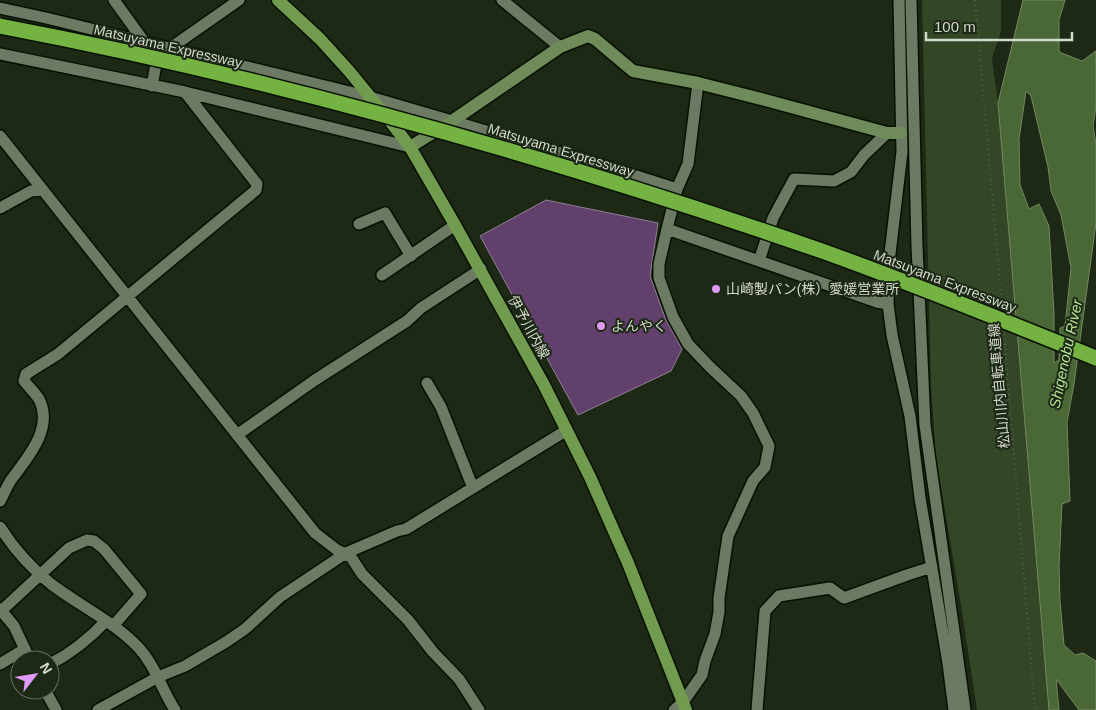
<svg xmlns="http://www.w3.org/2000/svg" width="1096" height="710" font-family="Arial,'Noto Sans JP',sans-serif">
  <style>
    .green { fill: #334726 }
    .water { fill: #4a6736; stroke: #738963; fill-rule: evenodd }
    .building { fill: #61406c; stroke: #918197 }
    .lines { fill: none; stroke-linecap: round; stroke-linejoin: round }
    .street-casing { stroke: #071102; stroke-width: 14 }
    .secondary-casing { stroke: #071102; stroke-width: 15 }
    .primary-casing { stroke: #071102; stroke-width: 15 }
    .path { stroke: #586251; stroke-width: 2; stroke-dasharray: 1 4; stroke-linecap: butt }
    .street { stroke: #6c7a63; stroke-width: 11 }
    .secondary { stroke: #6e8b59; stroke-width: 12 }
    .primary { stroke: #719c4f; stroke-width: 12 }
    .highway-bridge-casing { stroke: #071102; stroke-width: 18; stroke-linecap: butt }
    .highway-bridge { stroke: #74b341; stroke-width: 15 }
    .poi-dot { fill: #dd99f4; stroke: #1d2815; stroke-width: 2 }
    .labels { text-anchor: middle; stroke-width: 4; stroke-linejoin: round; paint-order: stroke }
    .street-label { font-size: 14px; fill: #d2d9cd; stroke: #1d2815 }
    .poi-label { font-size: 14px; fill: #d2d9cd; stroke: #1d2815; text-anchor: start }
    .water-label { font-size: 15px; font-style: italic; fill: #b4e297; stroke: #1d2815 }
  </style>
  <rect width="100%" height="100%" fill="#1d2815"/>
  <!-- green -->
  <path class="green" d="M922,0h79v31l-9,27 7,53 14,147 36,452h-72l-16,-105 -25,-147 -5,-71z"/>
  <!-- water -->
  <path class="water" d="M1023,0h42l-6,20v32l23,9 14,-10v56l-3,18 3,20v78l-22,161 -7,38 3,79 -8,3 -3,62 1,35 4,44 11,10 8,-2 13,8v49h-17l-23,-31 3,31h-10l-51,-607zM1026,91l5,5 17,71 3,24 10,24 10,53 -6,58 -5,2 -1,32 -5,3v-49l-5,-88 -10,-22 -10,5 -9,-24 -1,-46z"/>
  <!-- building -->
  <path class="building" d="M546,200l112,23 -8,53 16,44 16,29 -11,22 -93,44 -98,-179z"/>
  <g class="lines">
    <!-- street casing -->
    <g class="street-casing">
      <path id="street" d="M114,0l31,43
        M502,0l58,47
        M899,0l3,152 -13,110 -1,42 4,31 18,81 10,82 28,165 6,47
        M911,0l6,246 8,179 40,285
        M0,8l46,10 324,79 232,68 75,24
        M169,49l70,-49
        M0,54l185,38 225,55
        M698,83l-10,81 -11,25 -10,40 210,73 11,2
        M152,86l6,-33
        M0,136l315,397 22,17 14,7 11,17 46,46 25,32 26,27 20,31
        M0,208l31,-17 12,-1
        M359,224l26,-11 26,43
        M667,229l-8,35v14l14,39 15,27 22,23 31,29 12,17 16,33 -4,21 -12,14 -25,55 -9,62v14l-4,22 -10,27 -3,14 -19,27 -9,8
        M759,261l14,-43 21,-39 40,2 17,-9 13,-17 23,-22
        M382,275l73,-50
        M427,383l14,24 32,81
        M237,435l78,-55 92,-59 14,-13 60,-39
        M0,501c4,-7 7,-15 11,-21 16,-22 43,-51 28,-81 -4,-6 -10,-12 -15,-18l2,-7 32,-20 198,-164 1,-6 -72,-92
        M0,527c14,22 31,41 51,57 29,22 62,37 87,63 17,18 24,43 37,63
        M0,609l14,17 16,34
        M1,611l68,-63 18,-8 7,1 10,8 37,45 -28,32
        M0,664l25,-15
        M50,664c22,-11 39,-25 56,-43
        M45,690l11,20
        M98,710l60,-33 27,-11 41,-24 19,-13 35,-32 66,-44 51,-22 9,-2 161,-99
        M757,710l8,-99 14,-15 51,-8 14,10 63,-23 25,-8"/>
    </g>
    <!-- secondary casing -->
    <g class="secondary-casing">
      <path id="secondary" d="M410,147l42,-26 108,-74 28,-11 7,3 38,32 65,12 67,17 122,33h14"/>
    </g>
    <!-- primary casing -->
    <g class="primary-casing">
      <path id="primary" d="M278,0l42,39 29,32 41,50 20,26 45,78 89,160 46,92 38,86 58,147"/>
    </g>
    <!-- path -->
    <path class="path" d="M975,0l27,306
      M1004,334l31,376"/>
    <!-- street -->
    <use href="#street" class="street"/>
    <!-- secondary -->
    <use href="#secondary" class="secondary"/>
    <!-- primary -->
    <use href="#primary" class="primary"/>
    <!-- highway-bridge casing -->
    <g class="highway-bridge-casing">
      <path id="highway-bridge" d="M0,26c279,53 554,132 822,225 92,33 183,70 274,107"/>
    </g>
    <!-- highway-bridge -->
    <use href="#highway-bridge" class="highway-bridge"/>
  </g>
  <!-- markers -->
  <g class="poi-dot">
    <circle cx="716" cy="289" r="5"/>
    <circle cx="601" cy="326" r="5"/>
  </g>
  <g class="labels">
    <!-- street labels -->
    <g class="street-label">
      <text transform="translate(168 46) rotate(13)" y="5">Matsuyama Expressway</text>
      <text transform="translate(561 150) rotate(17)" y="5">Matsuyama Expressway</text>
      <text transform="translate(945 281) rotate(21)" y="5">Matsuyama Expressway</text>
      <text transform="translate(529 327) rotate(61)" y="5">伊予川内線</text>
      <text transform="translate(999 386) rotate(-95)" y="5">松山川内自転車道線</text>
    </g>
    <!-- poi labels -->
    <g class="poi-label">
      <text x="726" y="294">山崎製パン(株）愛媛営業所</text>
      <text x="611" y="331">よんやく</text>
    </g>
    <!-- water labels -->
    <g class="water-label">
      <text transform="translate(1066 354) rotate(-78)" y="5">Shigenobu River</text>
    </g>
  </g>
  <!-- north arrow -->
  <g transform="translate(35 675) rotate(59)"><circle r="24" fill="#1d2815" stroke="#656f5f"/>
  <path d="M0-4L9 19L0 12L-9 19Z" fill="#dd99f4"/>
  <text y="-8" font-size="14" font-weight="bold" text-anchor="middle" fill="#d2d9cd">N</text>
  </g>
  <!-- scale -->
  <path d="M926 32v8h146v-8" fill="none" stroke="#d2d9cd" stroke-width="2.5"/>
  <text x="934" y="32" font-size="15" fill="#d2d9cd" stroke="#1d2815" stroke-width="4" paint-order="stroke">100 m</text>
</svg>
